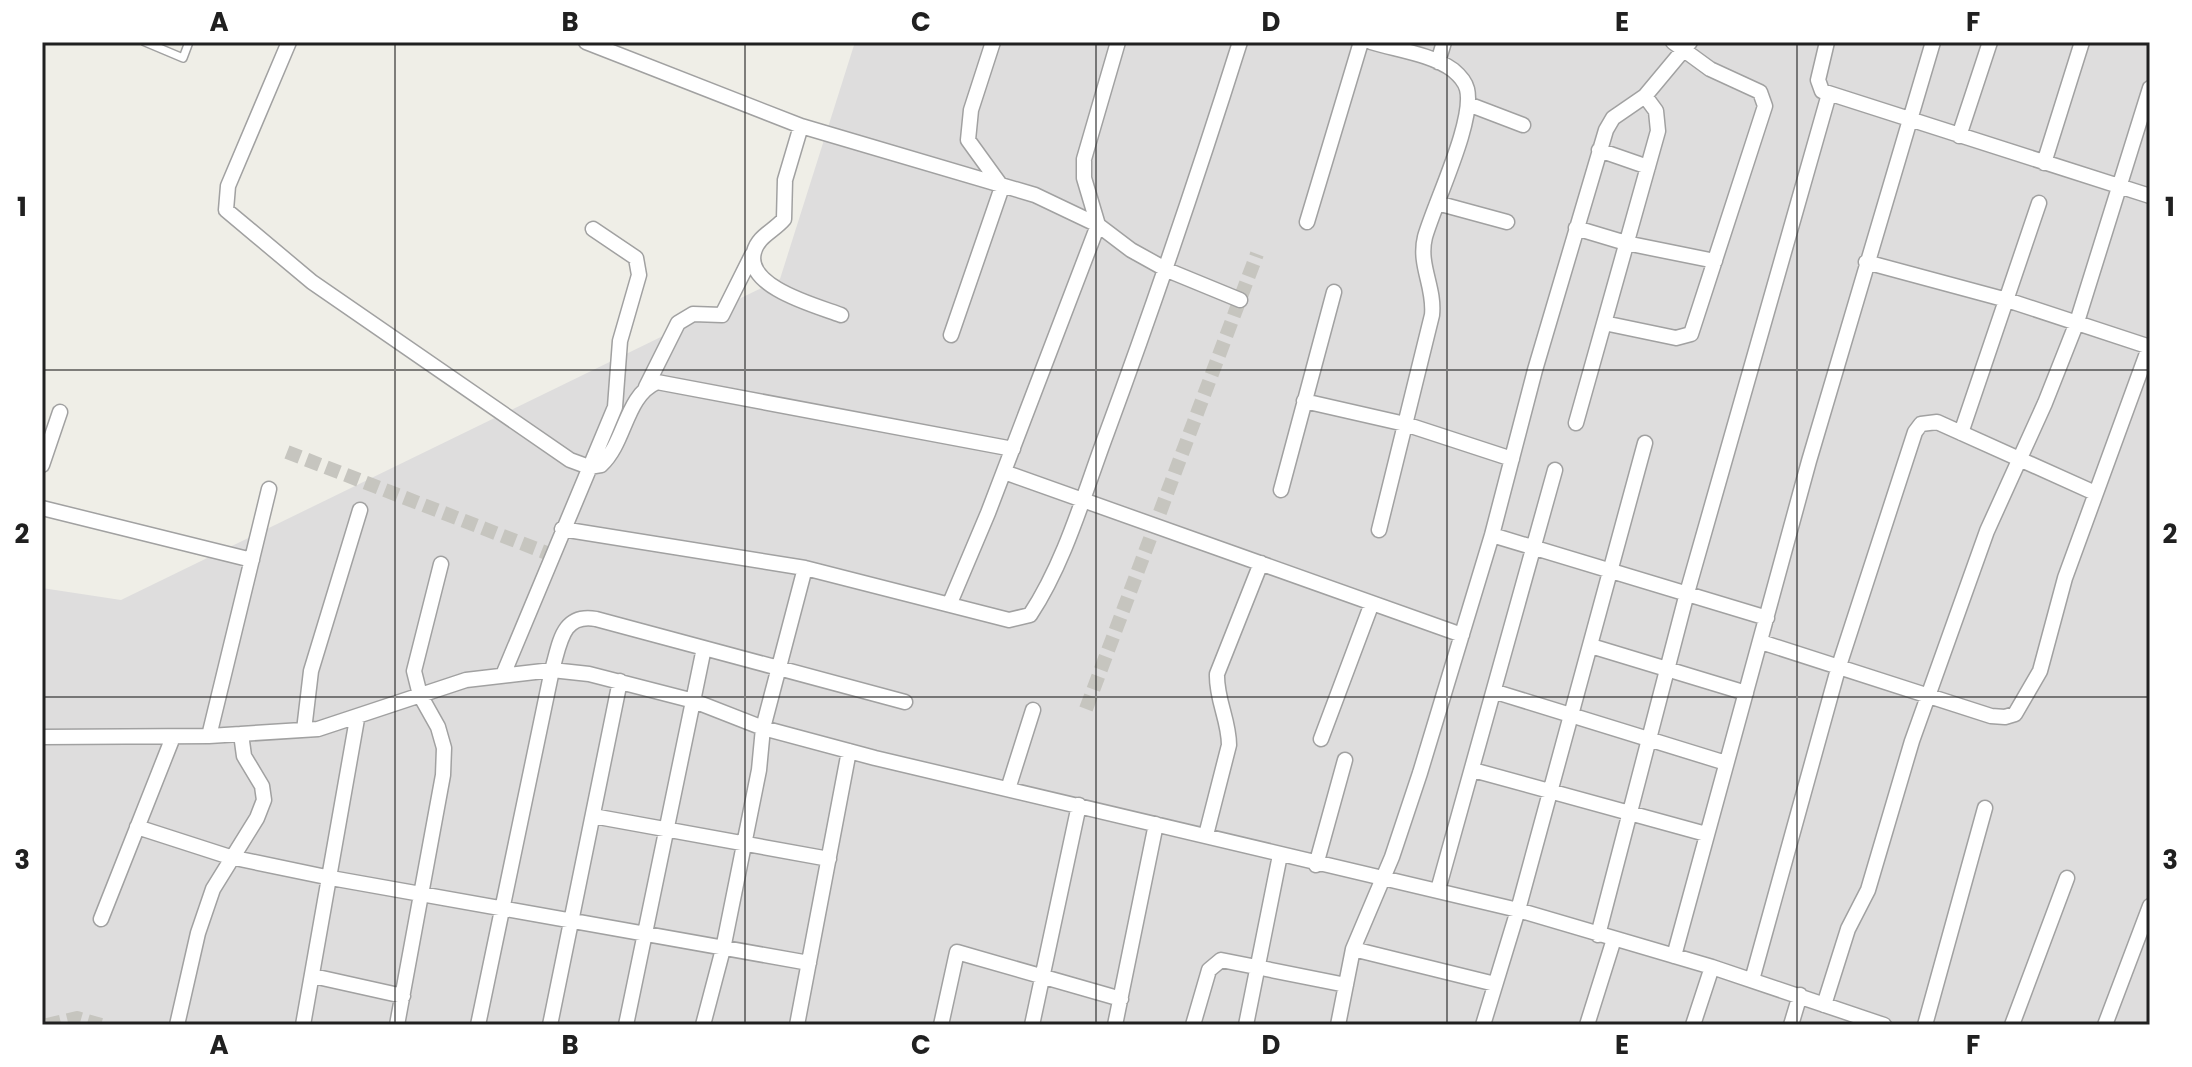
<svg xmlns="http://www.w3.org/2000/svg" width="2192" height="1067" font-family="Poppins,sans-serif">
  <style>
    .residential { fill: #dedddd }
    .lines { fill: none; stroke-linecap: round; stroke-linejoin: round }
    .minor-tunnel { stroke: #c6c5bf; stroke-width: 14; stroke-dasharray: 14 7; stroke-linecap: butt }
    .service-casing { stroke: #a1a1a1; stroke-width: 10 }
    .minor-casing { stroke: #a1a1a1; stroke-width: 17 }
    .service { stroke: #fff; stroke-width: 7 }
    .minor { stroke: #fff; stroke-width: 14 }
    .grid { fill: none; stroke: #202020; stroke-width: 2; stroke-opacity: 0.55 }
    .neatline { fill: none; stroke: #202020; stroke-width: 3 }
    .grid-label { font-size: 26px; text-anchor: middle; font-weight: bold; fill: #202020 }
  </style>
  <rect width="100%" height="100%" fill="#efeee7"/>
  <!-- residential -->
  <path class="residential" d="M855,42h1295v983h-2108v-437l79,12 659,-321z"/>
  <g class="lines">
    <!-- minor-tunnel -->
    <path class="minor-tunnel" d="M287,452l265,103
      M1086,709l171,-455
      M47,1025l30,-7 24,7"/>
    <!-- service casing -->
    <g class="service-casing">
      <path id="service" d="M145,42l38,16 6,-16"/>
    </g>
    <!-- minor casing -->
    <g class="minor-casing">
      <path id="minor" d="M289,42l-61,144 -2,24 86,72 258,178 19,7 12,-2c25,-23 24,-69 56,-83l356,67
        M586,42l215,84 234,69 63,30 33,25 36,20 73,30
        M1371,42c26,8 60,12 82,28 6,5 12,11 14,19 8,32 -32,113 -42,148 -7,28 10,50 7,78l-53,215
        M1827,42l-9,38 4,11 328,105
        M1438,62l6,-20
        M1468,104l55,21
        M801,126l-16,54 -1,39c-10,12 -26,17 -30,33 -10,35 63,54 87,63
        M1959,136l31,-94
        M1599,150l49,17
        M2044,163l38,-121
        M1437,203l70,19
        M1307,222l54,-180
        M1576,228l50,15 89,18
        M1866,262l141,38 143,47
        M1604,323l72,15 15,-4 74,-228 -5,-14 -50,-23 -37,-27
        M951,335l51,-148 -34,-47 3,-30 22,-68
        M646,387l32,-64 15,-9 29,1 30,-60
        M1304,401l101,23 107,35
        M1576,423l82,-292 -2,-20 -11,-15
        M1961,433l78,-230
        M42,465l18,-53
        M1004,472l458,163
        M1281,490l53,-198
        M42,508l210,52
        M562,529l243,39 204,52 21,-5c35,-53 54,-121 76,-180 48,-130 92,-260 134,-393
        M1492,535l275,83
        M950,603l38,-90 110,-288 -14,-47v-19l34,-117
        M1761,642l230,74 14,1 10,-3 25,-43 25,-93 85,-233
        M1591,646l155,47
        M503,675l112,-268 5,-66 19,-66 -3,-17 -43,-29
        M1496,692l230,71
        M304,730l7,-59 49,-161
        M209,736l60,-247
        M42,737l167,-1 109,-7 148,-49 86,-10 37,4 105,27 69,27 112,30 643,152 194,57 172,58
        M1321,739l51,-136
        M1473,770l233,64
        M1008,789l25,-79
        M593,816l236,43
        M137,827l93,30 101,21 478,85
        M1206,835l23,-90c0,-25 -13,-46 -12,-71l44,-111
        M1316,865l29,-105
        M1438,890l117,-420
        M101,919l72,-182
        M1598,935l89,-342 142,-499
        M1353,949l142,35
        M1674,956l135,-495 124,-419
        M313,976l90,20
        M1752,980l86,-311 77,-237 6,-8 16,-2 158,71
        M1824,1005l24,-76 20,-39 44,-149 75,-210 58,-128 32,-81 73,-234
        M177,1025l21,-92 15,-44 44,-71 7,-18 -2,-14 -18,-30 -3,-22
        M303,1025l54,-306
        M397,1025l46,-250 1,-27 -6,-21 -18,-32 -6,-24 27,-107
        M478,1025l74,-355c8,-27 10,-57 44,-51l309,83
        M550,1025l70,-344
        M626,1025l78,-377
        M703,1025l20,-76 36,-179 4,-42 42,-160
        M797,1025l52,-274
        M941,1025l16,-73 164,47
        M1032,1025l47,-220
        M1115,1025l41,-201
        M1193,1025l16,-55 12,-10 125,25
        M1246,1025l34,-170
        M1338,1025l15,-76 39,-92 28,-84 72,-238 43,-165 71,-240 7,-12 32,-22 45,-54
        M1483,1025l35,-115 127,-467
        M1587,1025l27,-86
        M1693,1025l19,-58
        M1791,1025l9,-30
        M1925,1025l60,-217
        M2012,1025l55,-147
        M2105,1025l45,-119"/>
    </g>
    <!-- service -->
    <use href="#service" class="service"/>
    <!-- minor -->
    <use href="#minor" class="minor"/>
  </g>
  <!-- grid -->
  <path class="grid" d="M395,42v983M745,42v983M1096,42v983M1447,42v983M1797,42v983M42,370h2108M42,697h2108"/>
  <!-- border -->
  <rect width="2192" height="1067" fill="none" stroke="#ffffff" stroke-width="88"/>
  <rect x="44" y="44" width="2104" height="979" class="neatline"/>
  <g class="grid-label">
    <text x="219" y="31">A</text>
    <text x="570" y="31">B</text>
    <text x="921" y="31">C</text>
    <text x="1271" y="31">D</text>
    <text x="1622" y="31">E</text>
    <text x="1973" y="31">F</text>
    <text x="22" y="216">1</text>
    <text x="2170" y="216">1</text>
    <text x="22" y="543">2</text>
    <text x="2170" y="543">2</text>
    <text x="22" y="869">3</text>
    <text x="2170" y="869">3</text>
    <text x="219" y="1054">A</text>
    <text x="570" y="1054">B</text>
    <text x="921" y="1054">C</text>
    <text x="1271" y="1054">D</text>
    <text x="1622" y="1054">E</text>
    <text x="1973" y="1054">F</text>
  </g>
</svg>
